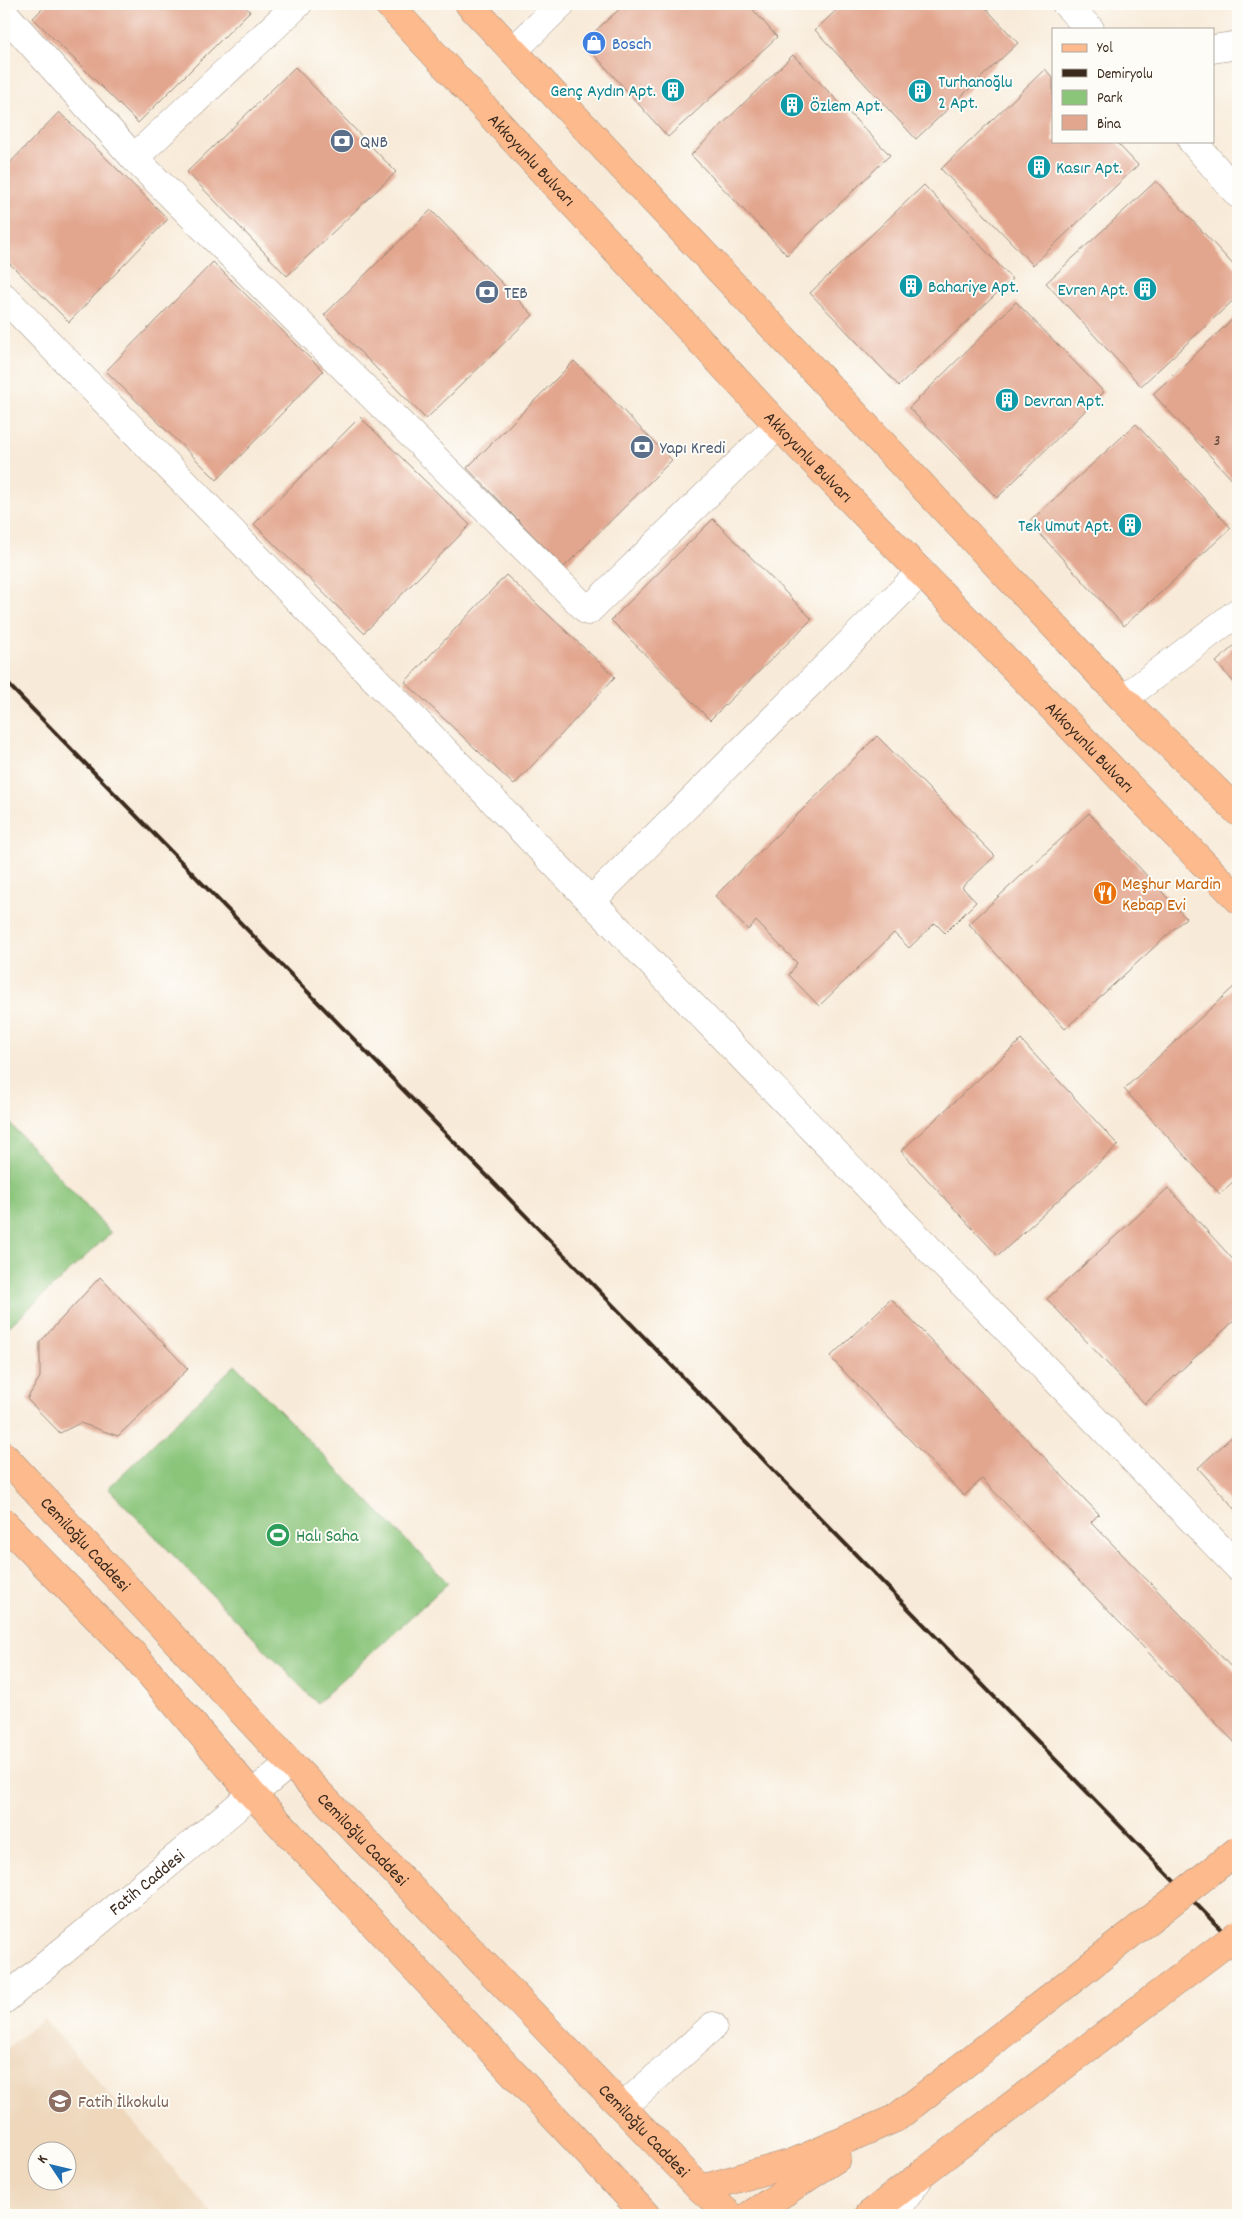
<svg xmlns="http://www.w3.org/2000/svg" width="1242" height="2219" font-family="Dekko,sans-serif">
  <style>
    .built { fill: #eed7bb; fill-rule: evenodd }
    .green { fill: #8ac57a; stroke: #62784c }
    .building { fill: #e2a58d }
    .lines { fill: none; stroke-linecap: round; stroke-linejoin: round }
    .minor-casing { stroke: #9a8a7b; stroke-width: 29 }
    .major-casing { stroke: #9a8a7b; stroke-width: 29 }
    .minor { stroke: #fff; stroke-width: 28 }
    .major { stroke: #fcba8d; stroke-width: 28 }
    .rail { stroke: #3b2a1e; stroke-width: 4 }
    .major-bridge-casing { stroke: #9a8a7b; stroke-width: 29; stroke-linecap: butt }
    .major-bridge { stroke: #fcba8d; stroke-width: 28 }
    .labels { text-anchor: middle; stroke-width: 4; stroke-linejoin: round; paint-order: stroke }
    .number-label { font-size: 15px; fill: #65493a }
    .shop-label { font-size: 18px; fill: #366cbe; stroke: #fdfcf7; text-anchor: start }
    .culture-label { font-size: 18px; fill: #0d838f; stroke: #fdfcf7; text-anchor: start }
    .service-label { font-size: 18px; fill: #4e5e75; stroke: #fdfcf7; text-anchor: start }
    .street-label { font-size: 18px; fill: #3b2a1e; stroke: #fdfcf7 }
    .food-label { font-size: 18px; fill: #c56008; stroke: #fdfcf7; text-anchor: start }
    .leisure-label { font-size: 18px; fill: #27864d; stroke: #fdfcf7; text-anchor: start }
    .education-label { font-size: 18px; fill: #785e54; stroke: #fdfcf7; text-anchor: start }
  </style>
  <rect width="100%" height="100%" fill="#fdfcf7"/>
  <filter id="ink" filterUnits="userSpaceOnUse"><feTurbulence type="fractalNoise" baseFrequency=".02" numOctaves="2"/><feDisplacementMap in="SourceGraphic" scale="10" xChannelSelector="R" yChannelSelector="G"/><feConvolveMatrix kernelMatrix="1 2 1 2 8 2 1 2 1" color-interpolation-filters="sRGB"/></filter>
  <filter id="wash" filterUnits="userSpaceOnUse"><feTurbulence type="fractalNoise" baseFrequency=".0096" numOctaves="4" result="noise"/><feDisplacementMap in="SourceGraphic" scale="20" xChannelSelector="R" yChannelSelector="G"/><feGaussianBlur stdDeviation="1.12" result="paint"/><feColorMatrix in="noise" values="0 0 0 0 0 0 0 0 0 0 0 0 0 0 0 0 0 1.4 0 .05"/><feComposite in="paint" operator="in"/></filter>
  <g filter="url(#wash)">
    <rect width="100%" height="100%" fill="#f8ead8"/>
    <!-- built -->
    <path class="built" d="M44,2018l169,197h-209v-164zM38,2152h30v30h-30z"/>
    <!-- green -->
    <path class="green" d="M4,1117l107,116 -107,98z
      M235,1365l213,218 -131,120 -209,-215z"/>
    <g id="blocks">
      <!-- building -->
      <path class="building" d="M47,4h195l8,7 -112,112 -105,-105z
        M625,4h123l29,33 -109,100 -85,-95z
        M843,4h139l36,39 -102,96 -101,-109z
        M793,55l97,100 -103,100 -96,-100z
        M295,67l101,105 -109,104 -100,-104z
        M1045,69l8,9v63h62l23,24 -105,100 -92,-96z
        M59,112l109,107 -99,103 -65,-64v-89z
        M1156,181l82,89v26l-97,90 -95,-103z
        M924,185l88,94 -113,107 -89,-93z
        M431,210l102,105 -107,104 -102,-104z
        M213,262l110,109 -106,109 -111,-109z
        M1016,302l88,90 -107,106 -88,-90z
        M1238,314v172l-85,-92z
        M574,361l98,99 -108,107 -97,-99z
        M360,417l110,108 -106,108 -110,-109z
        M1136,424l95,104 -107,98 -95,-104z
        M713,519l99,100 -102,101 -99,-100z
        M506,575l109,102 -101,108 -109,-103z
        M1238,642v45l-22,-25z
        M877,736l118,120 -33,31 14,15 -31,31 -10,-10 -26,25 -15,-15 -75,73 -30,-31 8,-12 -41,-42 -8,9 -33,-34z
        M1089,813l97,105 -121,111 -96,-105z
        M1238,983v194l-18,17 -96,-105z
        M1021,1040l97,105 -120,111 -97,-105z
        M1168,1188l70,77v52l-93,87 -98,-105z
        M100,1277l88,92 -70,67 -38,-13 -20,10 -33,-34 13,-22v-35z
        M891,1299l208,215 -8,8 147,152v72l-256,-267 -18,17 -134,-139z
        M1238,1431v81l-40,-44z"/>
    </g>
  </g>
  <g filter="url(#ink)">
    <use href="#blocks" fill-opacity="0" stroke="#9a8a7b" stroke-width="1"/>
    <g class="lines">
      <!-- minor casing -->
      <g class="minor-casing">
        <g id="minor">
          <path d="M1066,4l24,25"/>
          <path d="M4,13l130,145 454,453 190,-186"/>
          <path d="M1213,49l25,-4"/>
          <path d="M513,51l48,-47"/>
          <path d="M1192,141l46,53"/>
          <path d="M134,158l164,-154"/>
          <path d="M4,297l1234,1270"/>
          <path d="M1123,699l115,-87"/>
          <path d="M591,901l330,-329"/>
          <path id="s1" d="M4,2000l286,-237"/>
          <path d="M623,2107l90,-81"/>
          <path d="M893,2215l25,-35"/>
        </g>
      </g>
      <!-- major casing -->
      <g class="major-casing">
        <g id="major">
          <path id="s2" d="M388,4l390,421 460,474"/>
          <path d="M469,4l654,695 115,113"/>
          <path id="s3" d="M4,1456l286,307 411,426 29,26"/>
          <path d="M4,1523l130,132 118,139 394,421"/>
          <path d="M701,2189l91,-26 104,-45"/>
          <path d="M750,2215l87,-57"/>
          <path d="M869,2215l55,-43"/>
        </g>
      </g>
      <!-- minor -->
      <use href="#minor" class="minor"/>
      <!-- major -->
      <use href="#major" class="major"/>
      <!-- rail -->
      <path class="rail" d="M4,680l1234,1267"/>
      <!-- major-bridge casing -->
      <g class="major-bridge-casing">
        <path id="major-bridge" d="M896,2118l342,-268
          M924,2172l314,-238"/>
      </g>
      <!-- major-bridge -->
      <use href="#major-bridge" class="major-bridge"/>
    </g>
  </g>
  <!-- icons -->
  <defs>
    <g id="shop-disc" transform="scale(1.25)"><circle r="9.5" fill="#3f7fe0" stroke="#fdfcf7"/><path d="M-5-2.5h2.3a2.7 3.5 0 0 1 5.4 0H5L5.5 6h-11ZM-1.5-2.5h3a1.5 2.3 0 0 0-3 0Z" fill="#fff"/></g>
    <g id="building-disc" transform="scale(1.25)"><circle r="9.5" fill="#0f9aa8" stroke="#fdfcf7"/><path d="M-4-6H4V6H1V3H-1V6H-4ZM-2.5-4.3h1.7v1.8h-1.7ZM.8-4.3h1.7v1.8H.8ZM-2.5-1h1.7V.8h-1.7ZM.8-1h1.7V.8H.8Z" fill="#fff"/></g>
    <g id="bank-disc" transform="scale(1.25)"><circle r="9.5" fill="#5c6f8a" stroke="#fdfcf7"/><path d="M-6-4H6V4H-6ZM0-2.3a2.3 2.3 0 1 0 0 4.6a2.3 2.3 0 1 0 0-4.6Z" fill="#fff"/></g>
    <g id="restaurant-disc" transform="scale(1.25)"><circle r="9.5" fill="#e8710a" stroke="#fdfcf7"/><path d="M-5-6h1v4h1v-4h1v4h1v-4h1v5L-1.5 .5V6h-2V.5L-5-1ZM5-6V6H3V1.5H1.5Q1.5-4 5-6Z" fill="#fff"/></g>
    <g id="stadium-disc" transform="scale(1.25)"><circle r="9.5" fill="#2e9e5b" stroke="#fdfcf7"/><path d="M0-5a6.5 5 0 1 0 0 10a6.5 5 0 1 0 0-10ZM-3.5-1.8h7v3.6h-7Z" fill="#fff"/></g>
    <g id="school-disc" transform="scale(1.25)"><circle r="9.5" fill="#8d6e63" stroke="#fdfcf7"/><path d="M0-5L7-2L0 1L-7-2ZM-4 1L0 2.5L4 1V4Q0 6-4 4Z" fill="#fff"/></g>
  </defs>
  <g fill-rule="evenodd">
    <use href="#shop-disc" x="594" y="43"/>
    <use href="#building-disc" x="673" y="90"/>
    <use href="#building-disc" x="920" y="91"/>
    <use href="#building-disc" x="792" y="105"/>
    <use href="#bank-disc" x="342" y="141"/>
    <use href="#building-disc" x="1039" y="167"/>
    <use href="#building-disc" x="911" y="286"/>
    <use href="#building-disc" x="1145" y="289"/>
    <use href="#bank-disc" x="487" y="292"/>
    <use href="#building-disc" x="1007" y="400"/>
    <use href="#bank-disc" x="642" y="447"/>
    <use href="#building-disc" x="1130" y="525"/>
    <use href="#restaurant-disc" x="1105" y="893"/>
    <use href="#stadium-disc" x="278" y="1535"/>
    <use href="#school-disc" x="60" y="2101"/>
  </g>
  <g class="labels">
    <!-- number labels -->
    <g class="number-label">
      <text x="1217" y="445">3</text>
    </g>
    <!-- shop labels -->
    <g class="shop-label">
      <text x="612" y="49">Bosch</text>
    </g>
    <!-- culture labels -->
    <g class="culture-label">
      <text x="938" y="87">Turhanoğlu<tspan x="938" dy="21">2 Apt.</tspan></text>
      <text x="656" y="96" text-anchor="end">Genç Aydın Apt.</text>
      <text x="810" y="111">Özlem Apt.</text>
      <text x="1056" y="173">Kasır Apt.</text>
      <text x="928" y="292">Bahariye Apt.</text>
      <text x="1128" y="295" text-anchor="end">Evren Apt.</text>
      <text x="1024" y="406">Devran Apt.</text>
      <text x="1112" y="531" text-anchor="end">Tek Umut Apt.</text>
    </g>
    <!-- service labels -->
    <g class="service-label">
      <text x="360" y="147">QNB</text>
      <text x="504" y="298">TEB</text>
      <text x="660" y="453">Yapı Kredi</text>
    </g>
    <!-- street labels -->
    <g class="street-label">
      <text dy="6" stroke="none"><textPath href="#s2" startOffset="212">Akkoyunlu Bulvarı</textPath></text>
      <text dy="6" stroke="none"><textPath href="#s2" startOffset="618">Akkoyunlu Bulvarı</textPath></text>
      <text dy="6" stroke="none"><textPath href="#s2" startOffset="1022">Akkoyunlu Bulvarı</textPath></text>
      <text dy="6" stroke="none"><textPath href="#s3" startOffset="120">Cemiloğlu Caddesi</textPath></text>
      <text dy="6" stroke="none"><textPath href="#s3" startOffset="525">Cemiloğlu Caddesi</textPath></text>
      <text dy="6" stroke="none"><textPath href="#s1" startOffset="185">Fatih Caddesi</textPath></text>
      <text dy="6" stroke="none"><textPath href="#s3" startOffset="930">Cemiloğlu Caddesi</textPath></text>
    </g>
    <!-- food labels -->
    <g class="food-label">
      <text x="1122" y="889">Meşhur Mardin<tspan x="1122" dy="21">Kebap Evi</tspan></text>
    </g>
    <!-- leisure labels -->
    <g class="leisure-label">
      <text x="296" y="1541">Halı Saha</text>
    </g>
    <!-- education labels -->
    <g class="education-label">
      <text x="78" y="2107">Fatih İlkokulu</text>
    </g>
  </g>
  <!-- margin -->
  <rect width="1242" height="2219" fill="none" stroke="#fdfcf7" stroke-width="20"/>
  <!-- legend -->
  <rect x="1052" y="28" width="162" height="115" fill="#fdfcf7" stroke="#afa8a0"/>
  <rect x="1062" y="44" width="25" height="8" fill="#fcba8d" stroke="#afa8a0"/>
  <text x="1097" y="52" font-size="15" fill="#3b2a1e">Yol</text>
  <rect x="1062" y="69" width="25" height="8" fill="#3b2a1e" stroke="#afa8a0"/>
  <text x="1097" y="78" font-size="15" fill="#3b2a1e">Demiryolu</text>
  <rect x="1062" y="90" width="25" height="15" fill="#8ac57a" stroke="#afa8a0"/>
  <text x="1097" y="102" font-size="15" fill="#3b2a1e">Park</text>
  <rect x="1062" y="115" width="25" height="15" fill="#e2a58d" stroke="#afa8a0"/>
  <text x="1097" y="128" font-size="15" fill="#3b2a1e">Bina</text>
  <!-- north arrow -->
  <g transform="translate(52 2166) rotate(305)"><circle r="24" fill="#fdfcf7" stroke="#afa8a0"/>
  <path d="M0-4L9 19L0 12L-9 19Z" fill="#1f6fb2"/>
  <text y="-8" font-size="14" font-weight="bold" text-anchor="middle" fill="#3b2a1e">K</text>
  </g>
</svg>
